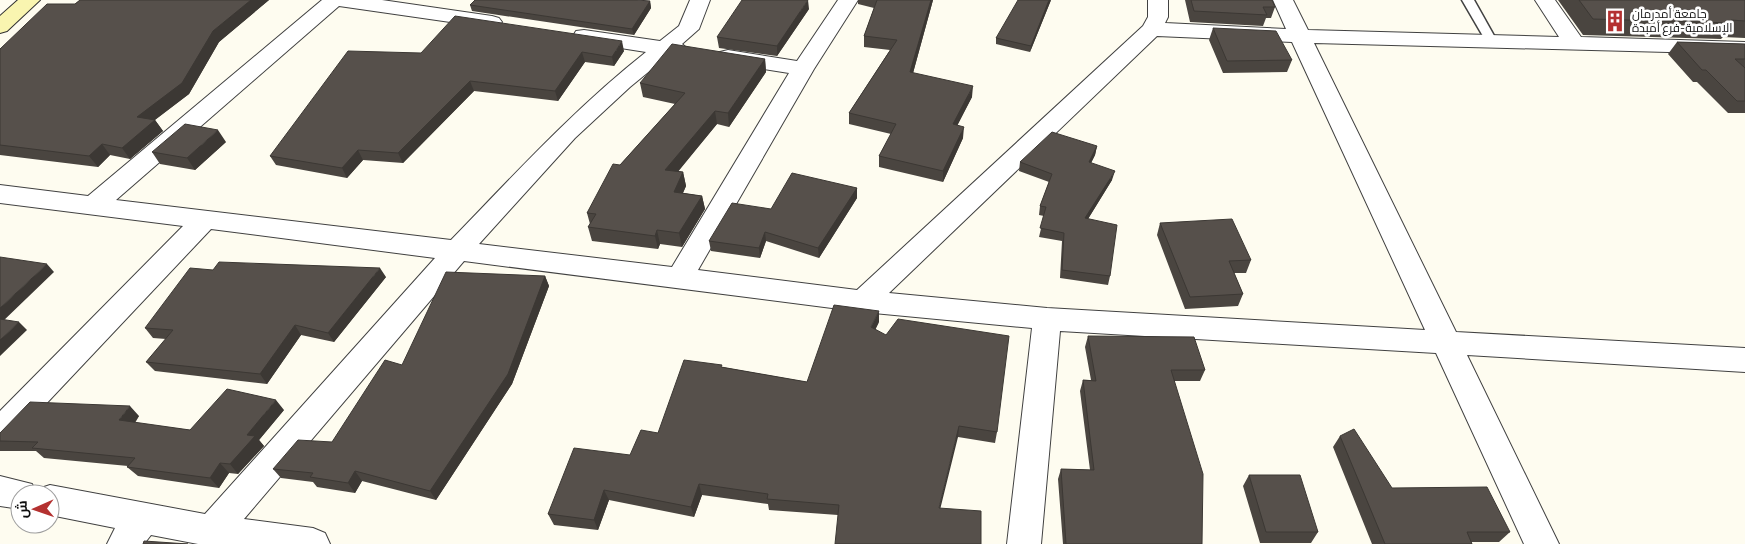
<svg xmlns="http://www.w3.org/2000/svg" width="1745" height="544" font-family="Bitter,Cairo,serif">
  <style>
    .lines { fill: none; stroke-linecap: round; stroke-linejoin: round }
    .lane-casing { stroke: #414141; stroke-width: 3 }
    .street-casing { stroke: #414141; stroke-width: 2 }
    .secondary-casing { stroke: #303030; stroke-width: 2 }
    .lane { fill: #fff; fill-rule: evenodd }
    .street { fill: #fff; fill-rule: evenodd }
    .secondary { fill: #f9f5b0; fill-rule: evenodd }
    .wall { fill: #4a4540 }
    .shaded-wall { fill: #3c3834 }
    .building { fill: #56504b; stroke: #3c3834 }
    .labels { text-anchor: middle; stroke-width: 5; stroke-linejoin: round; paint-order: stroke }
    .far-poi-label { font-size: 12px; fill: #0e0e0e; stroke: #fff; text-anchor: start }
  </style>
  <rect width="100%" height="100%" fill="#fefcf0"/>
  <g class="lines">
    <!-- lane casing -->
    <g class="lane-casing">
      <path id="lane" d="M1462,0h12l23,41 -2,2h-8z"/>
    </g>
    <!-- street casing -->
    <g class="street-casing">
      <path id="street" d="M322,0h60l110,16 7,2 3,4 -3,4 -7,2 -153,-22 -223,194 335,40c63,-65 124,-132 195,-188l-70,-11 -3,-5 3,-5 8,-1 76,11 19,-15 11,-26h20l-11,29 -17,15 7,6 -3,5h-17l-39,32 -55,51 -96,106 193,23 117,-194 -69,-11 -3,-5 3,-5 8,-2 69,11 41,-61h20l-44,69 -116,201 159,20 286,-264 5,-9v-17h20v17l-3,6 121,6 -13,-29h20l15,30 251,7 -24,-37h20l26,37 164,5v12l-431,-11 142,289 289,16v24l-278,-17 92,189h-35l-88,-191 -376,-22 -19,213h-34l25,-216 -169,-16 -399,-51 -220,258 69,9 12,5 5,11h-132l-47,-9 -7,9h-37l8,-16 -65,-13v-21h-30v15l-20,-3v-30l32,8 4,9 2,-4 12,-4 155,29 230,-256 -224,-29 -200,212 -11,4v-34l183,-185 -183,-23v-18l88,11zM1157,36l135,6 133,288 -378,-22 -158,-15z"/>
    </g>
    <!-- secondary casing -->
    <g class="secondary-casing">
      <path id="secondary" d="M18,0h22l-33,31 -7,2v-17z"/>
    </g>
    <!-- lane -->
    <use href="#lane" class="lane"/>
    <!-- street -->
    <use href="#street" class="street"/>
    <!-- secondary -->
    <use href="#secondary" class="secondary"/>
  </g>
  <!-- wall -->
  <path class="wall" d="M80,0h189l-50,42 -30,52 -34,26 8,11 -33,28 -20,-4 -12,12 -98,-12v-106l75,-45z
    M858,0h75l-20,73 59,24 -15,28 6,13 -20,44 -64,-15v-11l12,-22 -42,-10v-11l41,-63 -26,-3v-11l10,-28 -16,-4z
    M1051,0l-21,52 -34,-8v-6z
    M1185,0h87l3,7 -4,11h-5l-3,8 -73,-4z
    M1558,0h187v38l-22,-1 -2,2 -138,-4z
    M650,1l1,7 -17,27 -162,-24 -2,-6z
    M809,9l-32,47 -58,-8 -2,-11z
    M1213,28l79,32 -5,12 -64,1 -14,-33z
    M1677,42l68,2v69h-17l-31,-31h-4l-25,-28z
    M624,51l-10,15 -29,-4 -27,39 -84,-10 -71,72 -40,-3 -16,18 -71,-13 -6,-9 151,-103z
    M765,59l1,13 -37,55 -12,-3 -39,47 5,1 3,14 -3,7 19,3 3,13 -23,38 -22,-3 -2,5 -66,-8 -4,-14 2,-3 -3,-11 33,-48 55,-61 -32,-7 -3,-14z
    M226,142l-31,28 -35,-6 -8,-12z
    M1097,146l-2,9 -4,8 21,17 -24,39 22,57 -2,9 -48,-7 2,-37 -23,-4 5,-21 -5,-1 1,-9 9,-24 -30,-11 1,-9z
    M857,188v10l-38,60 -53,-17 -6,17 -49,-7 -2,-10 62,-32z
    M1160,223l91,37 -5,13h-12l9,21 -5,12 -53,3 -28,-74z
    M213,270l173,7 -52,65 -33,-7 -34,49 -112,-13 -9,-9 20,-23 -13,-1 -8,-10z
    M545,276l4,10 -37,98 -76,116 -74,-19 -7,12 -38,-6 -4,-5 -32,-4 -8,-9 59,-27 70,-77z
    M879,322l-4,7 122,103 -2,11 -37,-6 -120,78 -69,-5 -1,-6 -66,-9 -8,22 -85,-17 -11,30 -44,-5 -6,-11 82,-59 28,-22 64,-66 85,15z
    M1088,336l117,34 -5,11h-26l28,163h-139l-5,-65 3,-10 29,1 -10,-79 3,-11h8l-6,-33z
    M284,410l-25,30 5,6 -26,28 -9,-1 -10,15 -81,-12 -11,-9 1,-1 -84,-8 -8,-7h-36v-18l139,-17 -4,7 55,7z
    M1340,436l52,52 118,44 -11,10h-28l1,2h-100l-39,-97z
    M1249,475l69,57 -7,11h-51l-17,-57z"/>
  <!-- shaded-wall -->
  <path class="shaded-wall" d="M251,0h18l-50,42 -30,52 -45,34 -7,-11 76,-86z
    M808,0l1,9 -32,47v-10z
    M931,0h2l-23,84v-12z
    M1049,0h2l-21,52 1,-6z
    M650,1l1,7 -17,27 -2,-6z
    M622,41l2,10 -10,15 -2,-9z
    M582,52l3,10 -27,39 -3,-10z
    M765,59l1,13 -37,55 -1,-14z
    M470,81l4,10 -71,72 -5,-10z
    M973,86l-1,11 -20,39 1,-12z
    M715,111l2,13 -49,60 -3,-14z
    M155,120l8,11 -33,28 -8,-11z
    M964,127l-1,11 -20,44v-11z
    M218,130l8,12 -31,28 -8,-12z
    M102,144l8,11 -12,12 -9,-11z
    M1097,146l-2,9 -8,16 2,-9z
    M358,150l5,10 -16,18 -5,-10z
    M1115,171l-3,9 -29,47 2,-9z
    M683,172l3,14 -9,20 -3,-14z
    M857,188v10l-38,60 -1,-10z
    M702,196l3,13 -23,38 -3,-14z
    M657,230l3,14 -2,5 -3,-13z
    M765,232l1,9 -6,17 -1,-10z
    M47,264l7,8 -54,52v-16z
    M380,268l6,9 -52,65 -6,-9z
    M545,276l4,10 -37,98 -76,116 -6,-9z
    M879,311v11l-8,17v-12z
    M19,322l8,8 -27,26v-16z
    M295,325l6,10 -34,49 -7,-10z
    M276,400l8,10 -25,30 5,6 -26,28 -8,-10 17,-29z
    M130,406l9,10 -10,14 -10,-10z
    M959,426l-1,11 -20,81 1,-10z
    M220,463l9,10 -10,15 -9,-10z
    M355,471l7,10 -7,12 -7,-10z
    M699,484l3,11 -8,22 -3,-10z
    M604,490l5,10 -11,30 -4,-10z"/>
  <!-- building -->
  <path class="building" d="M80,0h171l-38,31 -31,52 -45,34 18,3 -33,28 -20,-4 -13,12 -89,-11v-96l47,-45h28z
    M475,0h162l13,1 -18,28 -162,-24z
    M742,0h66l-31,46 -60,-9z
    M877,0h54l-21,72 63,14 -20,38 11,3 -21,44 -64,-15 17,-32 -47,-11 48,-73 -33,-4z
    M1018,0h31l-18,46 -35,-8z
    M1191,0h81l3,7h-12l4,8 -73,-4z
    M1579,0h166v21l-14,-1 2,3 -140,-4z
    M455,16l167,25 -10,16 -30,-5 -27,39 -85,-10 -72,72 -40,-3 -16,18 -72,-12 78,-105 73,2z
    M1213,28l63,3 16,29 -65,1z
    M1677,42l68,2v15h-10l10,9v33h-8l-31,-31h-4z
    M672,44l93,15 -37,54 -13,-2 -50,59 18,2 -9,20 28,4 -23,37 -22,-3 -2,6 -67,-9 8,-13 -9,-1 26,-49 7,1 65,-72 -45,-10z
    M185,124l33,6 -31,28 -35,-6z
    M1052,132l45,14 -8,16 26,9 -30,47 32,7 -7,51 -48,-6 2,-37 -24,-5 6,-21 -6,-1 12,-32 -32,-12z
    M792,173l65,15 -39,60 -53,-16 -6,16 -50,-7 23,-38 39,6z
    M1232,219l19,41 -22,1 14,33 -53,3 -30,-74z
    M0,257l47,7 -47,44z
    M219,262l161,6 -52,65 -33,-8 -35,49 -114,-12 27,-32 -28,-2 45,-60 23,2z
    M446,272l99,4 -37,98 -78,117 -75,-20 -7,12 -38,-6 3,-4 -40,-4 25,-29 34,2 53,-82 17,5z
    M834,305l45,6 -8,16 15,8 12,-16 111,17 -12,96 -38,-6 -20,82 42,3v33h-146l4,-39 -72,-6 1,-5 -69,-10 -8,23 -87,-17 -10,30 -46,-6 26,-66 56,7 11,-25 17,3 26,-73 38,5 -1,2 86,15z
    M0,319l19,3 -19,18z
    M1088,336l106,1 11,33h-34l32,104 -1,70h-136l-5,-75 33,1 -11,-90 13,1z
    M227,389l49,11 -29,35 8,1 -25,28 -10,-1 -10,15 -83,-11 8,-9 -103,-10 6,-6 -38,-1v-8l30,-31 100,4 -11,14 71,10z
    M1354,429l38,59 95,-1 23,45h-43l5,12h-87l-45,-108z
    M1249,475h51l18,57h-52z
    M144,541l44,3h-45z"/>
  <!-- icons -->
  <defs>
    <g id="building-bare" transform="scale(1.725)"><path d="M-4-6H4V6H1V3H-1V6H-4ZM-2.5-4.3h1.7v1.8h-1.7ZM.8-4.3h1.7v1.8H.8ZM-2.5-1h1.7V.8h-1.7ZM.8-1h1.7V.8H.8Z" fill="#b43130" stroke="#fff" stroke-width="2.5" paint-order="stroke"/></g>
  </defs>
  <g fill-rule="evenodd">
    <use href="#building-bare" x="1615" y="21"/>
  </g>
  <g class="labels">
    <!-- far-poi labels -->
    <g class="far-poi-label">
      <text x="1632" y="18">جامعة أمدرمان<tspan x="1632" dy="14">الإسلامية-فرع أمبدة</tspan></text>
    </g>
  </g>
  <!-- north arrow -->
  <g transform="translate(35 509) rotate(268)"><circle r="24" fill="#ffffff" stroke="#9f9f9f"/>
  <path d="M0-4L9 19L0 12L-9 19Z" fill="#b43130"/>
  <text y="-8" font-size="14" font-weight="bold" text-anchor="middle" fill="#0e0e0e">ش</text>
  </g>
</svg>
